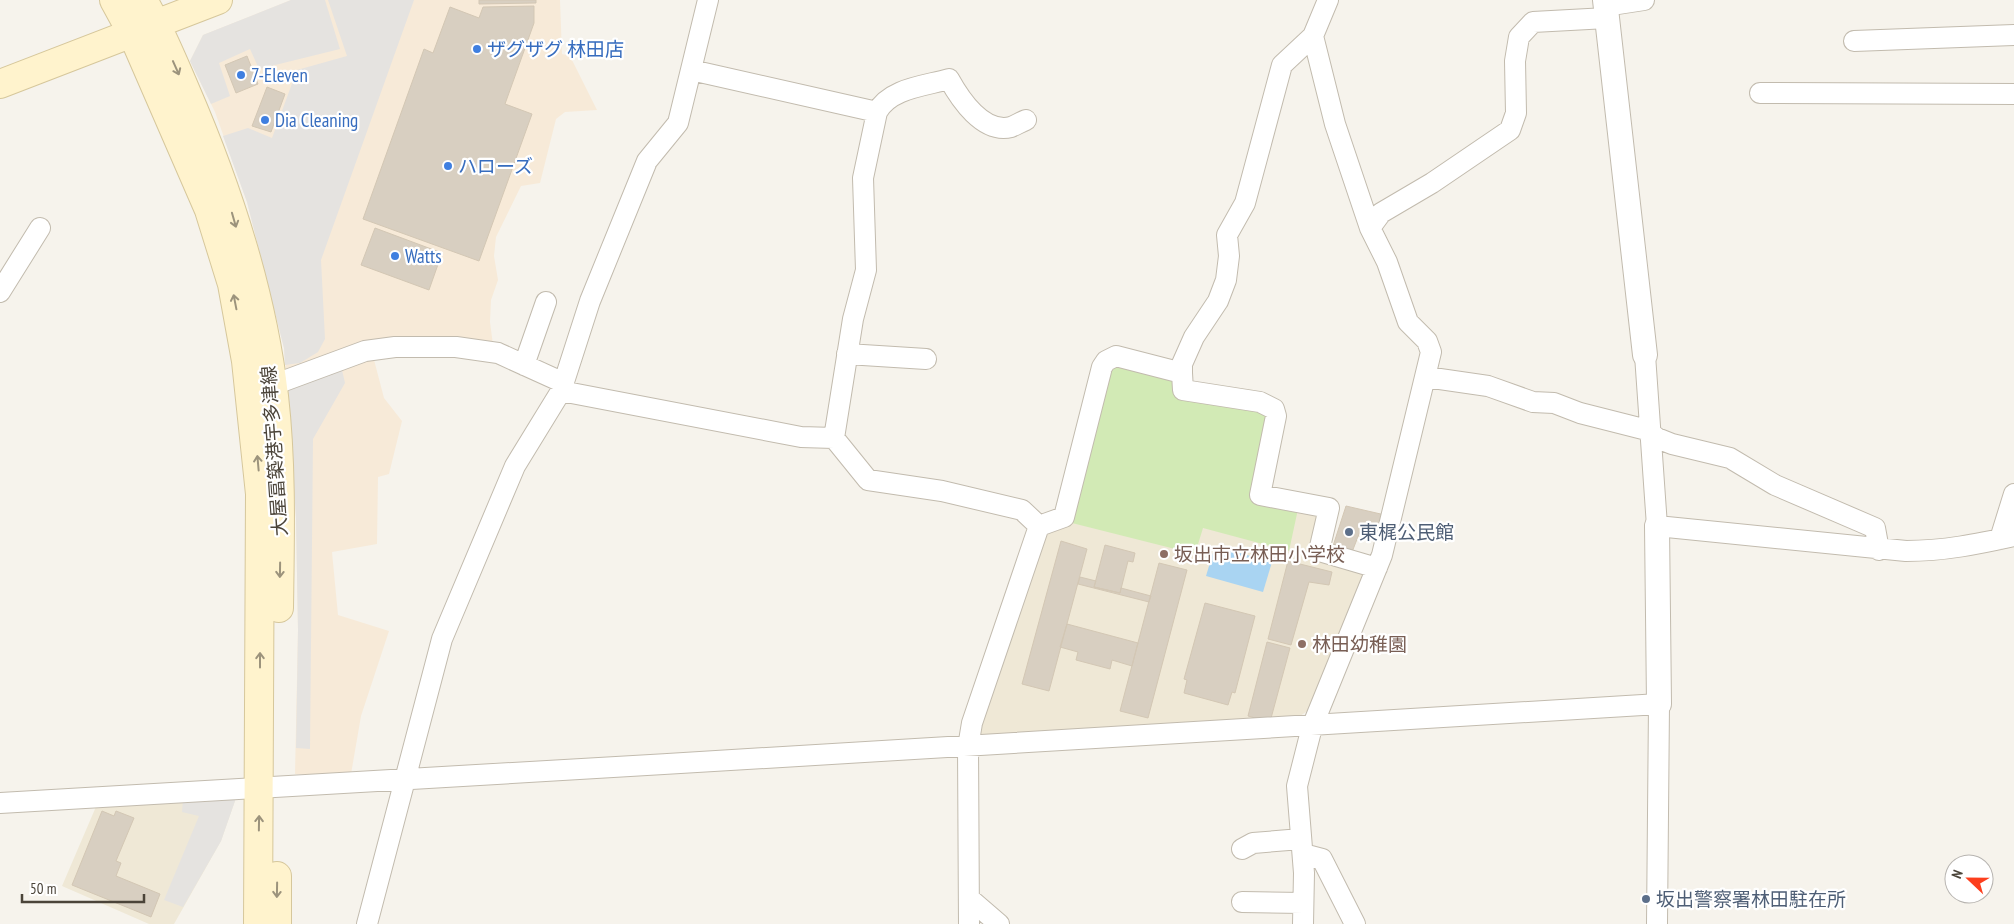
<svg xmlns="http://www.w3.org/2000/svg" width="2014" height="924" font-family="'PT Sans Narrow','Noto Sans JP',sans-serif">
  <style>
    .commercial { fill: #f7ead8 }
    .education { fill: #efe8d6 }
    .green { fill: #d2eab5 }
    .parking { fill: #e5e3e0 }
    .water { fill: #a9d4f2 }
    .building { fill: #d8cfc1; stroke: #d3c7b4 }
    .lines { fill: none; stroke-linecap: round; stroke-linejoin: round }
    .minor-casing { stroke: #c2bbae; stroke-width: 22 }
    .tertiary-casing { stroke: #c2bbae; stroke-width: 26 }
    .secondary-casing { stroke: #d6c79b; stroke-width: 30 }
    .minor { stroke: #fff; stroke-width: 20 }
    .tertiary { stroke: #fff; stroke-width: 24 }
    .secondary { stroke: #fff3cd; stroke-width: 28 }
    .oneway { stroke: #9c937c }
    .shop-dot { fill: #3f7fe0; stroke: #fff; stroke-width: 2 }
    .service-dot { fill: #5c6f8a; stroke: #fff; stroke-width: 2 }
    .education-dot { fill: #8d6e63; stroke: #fff; stroke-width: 2 }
    .labels { text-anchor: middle; stroke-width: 4.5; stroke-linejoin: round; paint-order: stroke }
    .shop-label { font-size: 19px; fill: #366cbe; stroke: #fff; text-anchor: start }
    .street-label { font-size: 19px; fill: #4b4439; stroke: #fff }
    .service-label { font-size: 19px; fill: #4e5e75; stroke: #fff; text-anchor: start }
    .education-label { font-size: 19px; fill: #785e54; stroke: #fff; text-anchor: start }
  </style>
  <rect width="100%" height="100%" fill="#f6f3ec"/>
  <!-- commercial -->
  <path class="commercial" d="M291,0h269l2,54 8,2 27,54 -32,2 -9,7 -16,64 -19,3 -25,51 -2,19 4,24 -7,20 -1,22 3,23 -120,11 11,42 18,23 -13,53 -11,3 -1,67 -45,8 6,63 51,16 -28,85 -10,58h-56l3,-144 -2,-112 -7,-118 -5,-52 -37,-146 -32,-90 -25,-51 13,-26z"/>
  <!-- education -->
  <path class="education" d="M1268,420l-17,80 68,13 -8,43 52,14v11l-48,125 -24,16 -313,15 70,-208z
    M236,798l-15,43 -47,83h-25l-87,-38 36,-84z"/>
  <!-- green -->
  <path class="green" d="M1117,361l142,45 9,14 -17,80 47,9 -9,42 -86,-23 -8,26 -127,-32 39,-154z"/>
  <!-- parking -->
  <path class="parking" d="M291,0h34l15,49 -81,20 -9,-20 -31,14 11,33 -19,8 -21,-43 13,-26z
    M328,0h86l-93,260 4,79 -7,13 -18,11 -15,2 -1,-17 -37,-146 -24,-66 25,-8 24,10 25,-68 50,-14z
    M342,370l3,13 -32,56 -3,310 -14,-1 2,-118 -2,-112 -8,-129z
    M236,798l-15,43 -38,66 -19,-7 35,-84 -17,-4 1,-13z"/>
  <!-- water -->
  <path class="water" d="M1215,546l57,16 -9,30 -57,-16z"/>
  <!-- building -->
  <path class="building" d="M479,0h57v3l-57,1z
    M534,6v17l-29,81 27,10 -53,147 -116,-42 61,-170 9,4 17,-46 29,11 4,-11z
    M247,56l11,28 -22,9 -11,-28z
    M267,87l18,7 -14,38 -19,-6z
    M375,228l67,25 -13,37 -68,-25z
    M1346,506l39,9 -6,19 -18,-5 -9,23 -19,-6z
    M1061,541l26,8 -38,142 -27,-7z
    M1105,545l30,8 -2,9 -5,-1 -8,32 -26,-6z
    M1288,561l44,11 -3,13 -20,-3 -18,63 -23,-6z
    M1159,563l28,7 -39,148 -28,-7z
    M1080,577l16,4 -2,6 26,6 1,-5 30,8 -2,6 -71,-18z
    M1205,603l50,13 -20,77 -3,-1 -4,13 -44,-12 3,-13 -3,-1z
    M1067,624l71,19 -6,23 -20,-6 -2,9 -34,-9 2,-8 -18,-5z
    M1267,642l23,6 -20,74 -22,-6z
    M102,811l12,5 2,-5 18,7 -18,43 5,2 -5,13 44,18 -9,23 -79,-32z"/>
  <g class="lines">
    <!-- minor casing -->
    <g class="minor-casing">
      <path id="minor" d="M1605,6l39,-6
        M1854,41l160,-6
        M691,70l186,42
        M1760,93l254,1
        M1370,228l11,-15 51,-30 78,-53 6,-17 -1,-52 4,-24 14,-15 74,-4
        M0,292l40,-64
        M847,354l79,5
        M1645,355l12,171 249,25c38,0 72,-7 108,-15
        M524,365l22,-63
        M1182,373v-9l12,-27 24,-36 8,-21 3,-24 -2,-21 18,-32 37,-138 31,-29 15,-36
        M1426,377l62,9 45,16 21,1 26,10 67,17 10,8 15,6 58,14 45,27 100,43 4,22
        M273,385l92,-34 30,-4h61l42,6 66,30
        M561,391l240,46 33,1 34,42 74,11 80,19 17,16
        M834,438l19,-119 13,-49 -3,-92 14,-66c13,-24 48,-26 72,-33 11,20 34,55 62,48 5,-2 10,-5 15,-7
        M1039,526l25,-9 38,-150 4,-6 10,-5 66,17 1,17 77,12 14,7 2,7 -16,79 69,13 -10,43 58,17
        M2000,539l14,-45
        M0,803c553,-34 1106,-62 1659,-99l-2,220
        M1242,849l11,-6 48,-4
        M1303,854l19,5 33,65
        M970,899l29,25
        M1242,902l61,1
        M367,924l75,-285 73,-173 46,-75 29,-90 57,-140 31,-38 30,-123
        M969,924l-1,-177 4,-24 67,-197
        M1303,924l1,-51 -7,-87 15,-59 70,-172 49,-203 -4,-11 -19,-19 -21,-60 -17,-34 -35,-104 -22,-88"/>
    </g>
    <!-- tertiary casing -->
    <g class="tertiary-casing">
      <path id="tertiary" d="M1605,0l40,355
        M1657,526l2,178"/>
    </g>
    <!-- secondary casing -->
    <g class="secondary-casing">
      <path id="secondary" d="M114,0l18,33 77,177 23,74 14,77 14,133 -2,430
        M143,0c17,29 29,59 42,89 42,97 77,202 89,307 8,70 6,141 5,212
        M0,84l218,-84
        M277,924v-48"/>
    </g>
    <!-- minor -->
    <use href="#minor" class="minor"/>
    <!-- tertiary -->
    <use href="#tertiary" class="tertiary"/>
    <!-- secondary -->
    <use href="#secondary" class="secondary"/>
  </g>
  <!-- one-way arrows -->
  <defs><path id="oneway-shaft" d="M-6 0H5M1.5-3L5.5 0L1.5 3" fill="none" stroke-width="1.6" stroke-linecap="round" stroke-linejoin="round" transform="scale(1.25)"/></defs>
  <g class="oneway">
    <use href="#oneway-shaft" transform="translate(176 68) rotate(66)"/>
    <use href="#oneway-shaft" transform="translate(234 220) rotate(74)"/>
    <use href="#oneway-shaft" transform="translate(235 302) rotate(-101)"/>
    <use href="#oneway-shaft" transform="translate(258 463) rotate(-95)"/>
    <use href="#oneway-shaft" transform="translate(280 570) rotate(91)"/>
    <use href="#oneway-shaft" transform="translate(260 660) rotate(-90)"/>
    <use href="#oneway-shaft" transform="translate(259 823) rotate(-89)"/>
    <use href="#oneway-shaft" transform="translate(277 890) rotate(91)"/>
  </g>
  <!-- markers -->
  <g class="shop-dot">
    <circle cx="477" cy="49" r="5"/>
    <circle cx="241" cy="75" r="5"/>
    <circle cx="265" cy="120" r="5"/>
    <circle cx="448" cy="166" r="5"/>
    <circle cx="395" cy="256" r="5"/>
  </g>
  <g class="service-dot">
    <circle cx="1349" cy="532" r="5"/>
    <circle cx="1646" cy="899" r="5"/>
  </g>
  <g class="education-dot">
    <circle cx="1164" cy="554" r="5"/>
    <circle cx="1302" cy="644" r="5"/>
  </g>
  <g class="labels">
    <!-- shop labels -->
    <g class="shop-label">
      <text x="487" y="56">ザグザグ 林田店</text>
      <text x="251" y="82">7-Eleven</text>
      <text x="275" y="127">Dia Cleaning</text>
      <text x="458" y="173">ハローズ</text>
      <text x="405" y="263">Watts</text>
    </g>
    <!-- street labels -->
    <g class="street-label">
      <text transform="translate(274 451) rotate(-94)" y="7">大屋冨築港宇多津線</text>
    </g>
    <!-- service labels -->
    <g class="service-label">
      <text x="1359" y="539">東梶公民館</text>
      <text x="1656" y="906">坂出警察署林田駐在所</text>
    </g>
    <!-- education labels -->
    <g class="education-label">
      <text x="1174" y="561">坂出市立林田小学校</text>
      <text x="1312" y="651">林田幼稚園</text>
    </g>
  </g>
  <!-- north arrow -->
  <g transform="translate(1969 879) rotate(292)"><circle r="24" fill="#ffffff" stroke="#b7b4b0"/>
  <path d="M0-4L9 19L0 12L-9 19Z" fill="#fc3f1d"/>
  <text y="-8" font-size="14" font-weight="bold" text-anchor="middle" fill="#4b4439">N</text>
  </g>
  <!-- scale -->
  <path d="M22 894v8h122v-8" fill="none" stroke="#4b4439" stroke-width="2.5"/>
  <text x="30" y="894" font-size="15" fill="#4b4439" stroke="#ffffff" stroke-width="4" paint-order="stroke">50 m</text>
</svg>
